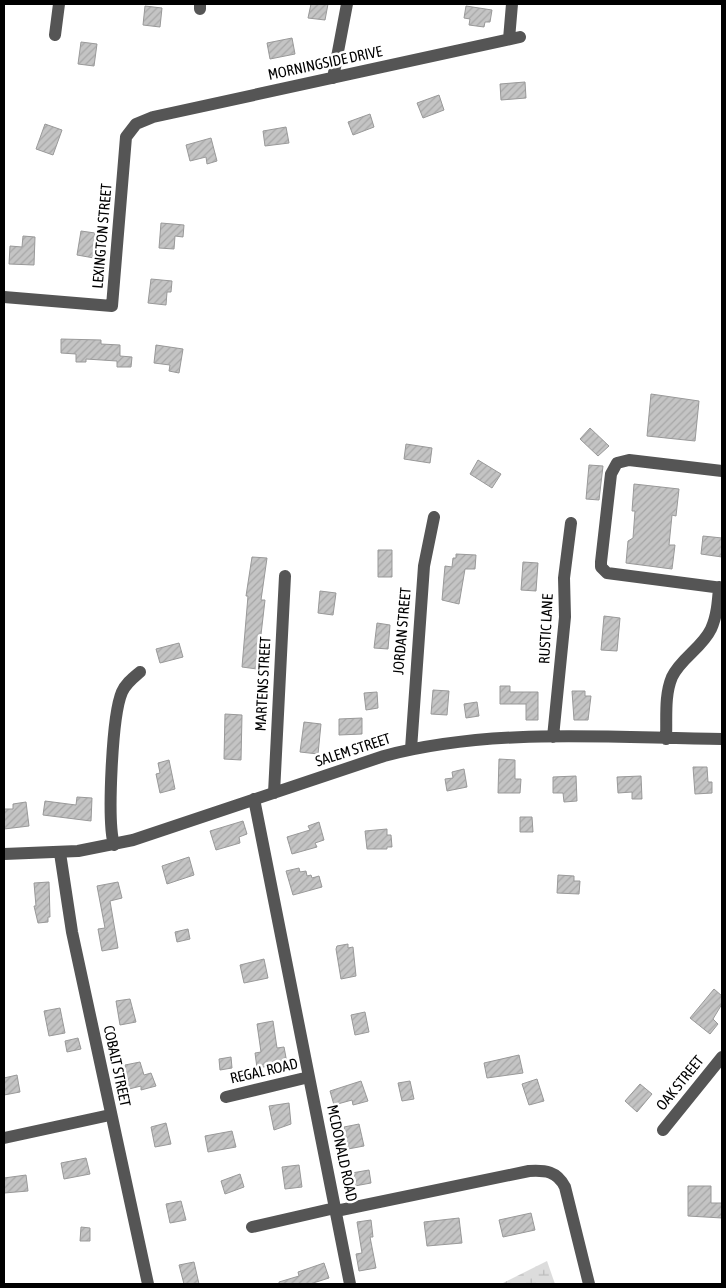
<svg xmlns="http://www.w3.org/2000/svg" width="726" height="1288" font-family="'Asap Condensed',sans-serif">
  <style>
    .wetland { fill: url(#wetland-marsh) }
    .building { fill: url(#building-hatch); stroke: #999 }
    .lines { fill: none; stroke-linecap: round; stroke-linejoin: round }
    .minor { stroke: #555; stroke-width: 12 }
    .labels { text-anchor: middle; stroke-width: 5; stroke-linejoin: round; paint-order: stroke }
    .street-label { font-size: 15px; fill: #000; stroke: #fff }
  </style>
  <defs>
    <pattern id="wetland-marsh" width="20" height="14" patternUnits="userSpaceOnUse" patternTransform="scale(1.25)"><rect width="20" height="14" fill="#dcdcdc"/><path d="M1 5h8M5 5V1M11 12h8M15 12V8" fill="none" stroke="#bbb"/></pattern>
    <pattern id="building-hatch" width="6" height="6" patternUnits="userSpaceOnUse" patternTransform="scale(1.25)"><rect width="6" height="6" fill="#c4c4c4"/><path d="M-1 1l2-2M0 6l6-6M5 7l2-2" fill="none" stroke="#a7a7a7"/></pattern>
  </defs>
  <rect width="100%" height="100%" fill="#fff"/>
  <!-- wetland -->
  <path class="wetland" d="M547,1261l8,23h-54z"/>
  <!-- building -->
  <path class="building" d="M311,4h17l-3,16 -17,-2z
    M145,6l17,2 -2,19 -17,-2z
    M466,6l26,4 -2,12h-5l-1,5 -15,-2 1,-6 -6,-1z
    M292,38l3,16 -25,5 -3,-16z
    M81,42l16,2 -3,22 -16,-2z
    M525,82l1,16 -25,2 -1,-16z
    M439,95l5,15 -21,8 -6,-15z
    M370,114l4,13 -21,8 -5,-13z
    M45,124l17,6 -9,25 -17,-6z
    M286,127l3,16 -24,3 -2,-15z
    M211,138l6,23 -10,3 -1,-7 -16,4 -4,-16z
    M161,223l23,2 -1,12 -8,-1 -1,13 -15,-1z
    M81,231l14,2 -1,25 -17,-3z
    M23,236l12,1 -1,28 -25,-1 1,-18 12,1z
    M151,279l21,2 -1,11h-4l-1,13 -18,-2z
    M61,339l40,1v4l19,1v11l12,1 -1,10h-14v-6l-31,-2v3h-10v-8l-15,-1z
    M156,345l27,4 -4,24 -10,-2 1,-6 -16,-2z
    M651,394l48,7 -4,40 -48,-5z
    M590,428l19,18 -11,10 -18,-17z
    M406,444l26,4 -2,15 -26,-4z
    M478,460l23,14 -9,14 -22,-14z
    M589,465l14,1 -4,34 -13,-1z
    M634,484l45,5 -3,27 -4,-1 -3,30h6l-3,24 -46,-6 2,-22 5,-3 2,-27h-3z
    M703,536l19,2v19l-21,-3z
    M378,550h14v27h-14z
    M456,554l20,1 -1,14h-10l-6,35 -17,-4 3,-34 7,1 1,-9h3z
    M252,557l15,1 -6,42h4l-8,69 -15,-2 6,-71h-2z
    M523,562l15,1 -2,28 -15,-1z
    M320,591l16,2 -3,22 -15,-2z
    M604,616l16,2 -3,33 -16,-1z
    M377,623l13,2 -2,24 -14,-1z
    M179,643l4,14 -23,6 -4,-14z
    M500,686h10v6h28v28h-12v-16h-26z
    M433,690l16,1 -2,24 -16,-1z
    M572,691h13v5h6l-3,24h-14z
    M377,692l1,16 -12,2 -2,-17z
    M477,702l2,14 -13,2 -2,-14z
    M225,714l17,1 -1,45 -17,-1z
    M362,718v16l-23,1v-16z
    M304,722l17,2 -3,30 -18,-2z
    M499,759l16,1v19h6l-1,14h-22z
    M169,760l6,29 -15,4 -4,-19 4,-1 -2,-10z
    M693,767h14l1,15h4v11l-17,1z
    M464,769l3,18 -20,4 -2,-12 8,-1 -1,-6z
    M576,776l1,25 -13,1 -1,-9h-10v-16z
    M641,776l1,23h-10v-7l-14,1 -1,-16z
    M77,797l15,1 -1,23 -48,-6 2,-14 31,4z
    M26,802l3,24 -25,3v-20h9v-5z
    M520,817h12l1,15h-13z
    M243,821l4,13 -8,3 1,6 -24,7 -6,-19z
    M319,822l5,18 -9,3 2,4 -25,7 -5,-17 23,-7 -2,-4z
    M387,829v6h4l1,12h-5v2h-20l-2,-18z
    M189,857l5,18 -27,9 -5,-18z
    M299,868l1,4 6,-1 1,5 4,-1 1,3 7,-2 3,11 -29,8 -7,-24z
    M558,875l16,1v5h6l-1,13 -22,-1z
    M49,882l1,35h-2v5l-10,1 -4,-17h2l-2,-23z
    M118,882l4,16 -12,3 8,47 -16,3 -4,-22 7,-1 -8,-42z
    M188,929l2,10 -13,3 -2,-10z
    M348,944v4l5,-1 3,29 -15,3 -5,-30 1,-3z
    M264,959l4,19 -24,5 -4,-18z
    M714,989l8,7v8l-9,15 5,5 -8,10 -20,-16z
    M130,999l6,23 -16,3 -4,-24z
    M60,1008l5,25 -16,3 -5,-25z
    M365,1012l4,20 -14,3 -4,-20z
    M273,1021l4,27 7,-1 3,16 -30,5 -2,-15 6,-1 -4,-28z
    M78,1038l3,11 -14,3 -2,-11z
    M519,1055l4,18 -36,5 -3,-15z
    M231,1057l1,11 -12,2 -1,-11z
    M140,1062l4,13 7,-2 5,13 -15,4v-4l-12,3 -4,-24z
    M17,1075l3,17 -16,3v-17z
    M537,1079l7,22 -15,4 -7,-21z
    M361,1081l7,20 -15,4 -1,-5 -18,5 -4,-14z
    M410,1081l4,18 -12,2 -4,-18z
    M640,1084l12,10 -15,18 -12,-11z
    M289,1103l2,21 -17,6 -5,-24z
    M166,1123l5,21 -16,3 -4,-20z
    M359,1124l5,22 -16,3 -4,-22z
    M232,1131l4,16 -28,5 -3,-16z
    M86,1158l4,16 -26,5 -3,-16z
    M299,1165l3,22 -17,2 -3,-22z
    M369,1170l2,13 -22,4 -3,-13z
    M240,1174l4,13 -19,7 -4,-13z
    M26,1175l2,16 -24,2v-15z
    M688,1186h23v17h11v15l-34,-2z
    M181,1201l5,19 -16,3 -4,-19z
    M531,1213l4,17 -32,7 -4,-17z
    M459,1218l3,25 -35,3 -3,-24z
    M371,1220l2,17h-3l6,31 -17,3 -3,-17 6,-1 -5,-31z
    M81,1227l9,1v13h-10z
    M194,1262l5,22h-15l-5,-19z
    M324,1263l5,15 -19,6h-31v-2l20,-6 -1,-4z"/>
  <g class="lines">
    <!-- minor -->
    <path class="minor" d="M200,9v-5
      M55,35l4,-31
      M509,39l3,-35
      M333,78l14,-74
      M4,297l108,9 14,-169 10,-13 17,-7 367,-80
      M722,471l-93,-11 -12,3 -6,11 -10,88v5l6,6 115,15
      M553,737l12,-120 -1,-39 7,-55
      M666,739c1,-20 -2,-43 6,-62 9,-19 30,-29 39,-48 6,-13 7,-28 8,-42
      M411,749l13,-183 10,-49
      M274,793l11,-217
      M254,799l96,485
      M114,845c-7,-24 -2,-130 8,-153 4,-9 11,-14 18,-20
      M60,853l12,79 76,352
      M4,854l74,-3 55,-11 251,-84c109,-29 226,-18 338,-17
      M226,1097l83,-20
      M663,1130l59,-73
      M4,1138l106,-23
      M336,1211l193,-40c16,-1 28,0 36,16l24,97
      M252,1227l83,-19"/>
  </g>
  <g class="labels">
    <!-- street labels -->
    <g class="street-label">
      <text transform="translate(325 63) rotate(-12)" y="5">MORNINGSIDE DRIVE</text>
      <text transform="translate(102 236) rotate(-85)" y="5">LEXINGTON STREET</text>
      <text transform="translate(546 629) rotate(-87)" y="5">RUSTIC LANE</text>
      <text transform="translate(402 631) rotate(-85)" y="5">JORDAN STREET</text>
      <text transform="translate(263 684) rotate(-87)" y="5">MARTENS STREET</text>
      <text transform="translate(353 750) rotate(-18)" y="5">SALEM STREET</text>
      <text transform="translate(117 1066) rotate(78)" y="5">COBALT STREET</text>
      <text transform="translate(264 1071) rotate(-13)" y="5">REGAL ROAD</text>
      <text transform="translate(680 1083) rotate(-51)" y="5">OAK STREET</text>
      <text transform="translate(342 1153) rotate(78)" y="5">MCDONALD ROAD</text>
    </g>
  </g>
  <!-- border -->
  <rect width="726" height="1288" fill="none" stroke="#000000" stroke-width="10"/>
</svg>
